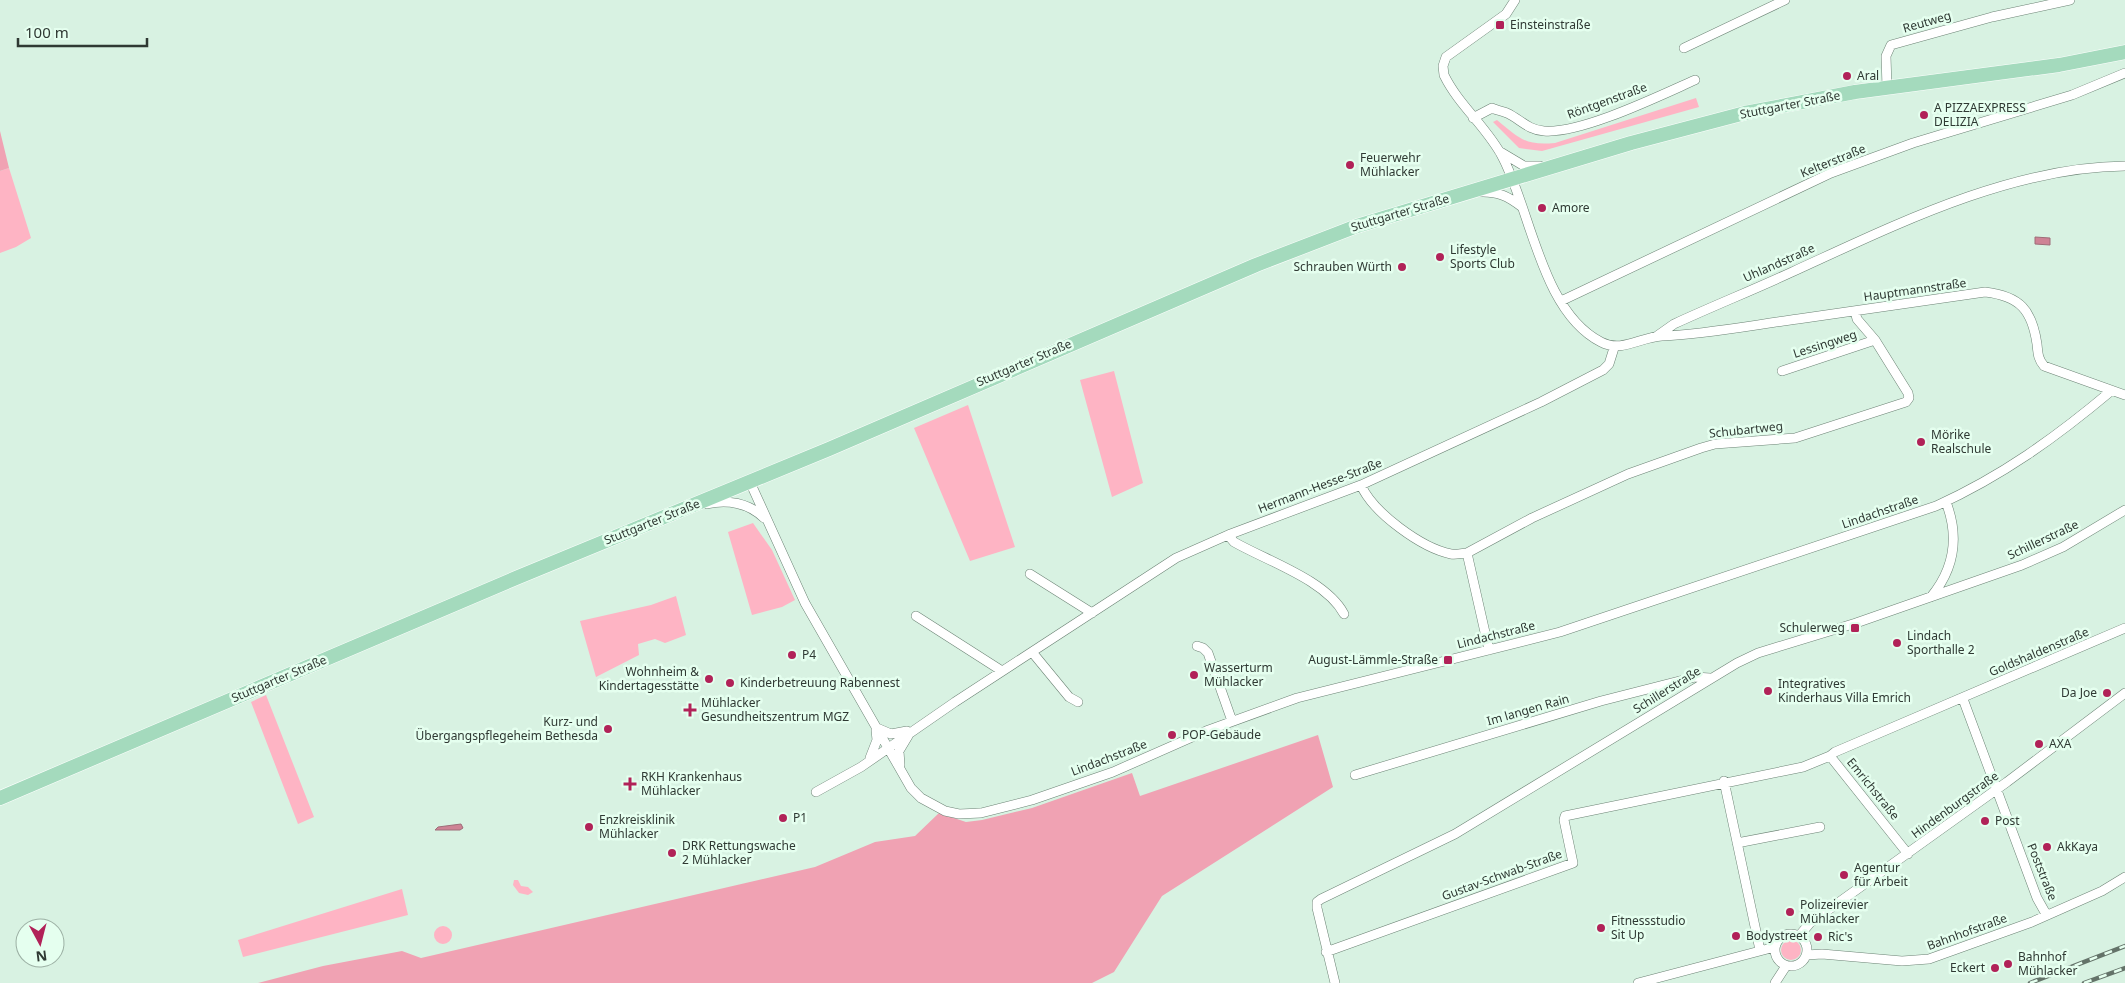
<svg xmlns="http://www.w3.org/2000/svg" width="2125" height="983" font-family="'Noto Sans',sans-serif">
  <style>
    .green { fill: #feb4c4 }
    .forest { fill: #f0a2b3 }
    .water { fill: #ce8395; stroke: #9e6d78 }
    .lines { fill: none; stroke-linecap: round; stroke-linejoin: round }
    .street-casing { stroke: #6c8375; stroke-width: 10 }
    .primary-casing { stroke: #fff; stroke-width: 15 }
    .street { stroke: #fff; stroke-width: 9 }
    .primary { stroke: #a4dabd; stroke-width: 14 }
    .rail-casing { stroke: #647369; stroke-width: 4.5 }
    .rail { stroke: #e5ffef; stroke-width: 2.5; stroke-dasharray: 8; stroke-linecap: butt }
    .poi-dot { fill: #b12258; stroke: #e5ffef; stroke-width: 2 }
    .labels { text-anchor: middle; stroke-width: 5; stroke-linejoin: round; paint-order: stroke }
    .street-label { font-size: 12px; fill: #2f3933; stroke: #e5ffef }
    .poi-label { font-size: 12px; fill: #2f3933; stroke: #e5ffef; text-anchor: start }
  </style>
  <rect width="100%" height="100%" fill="#d8f2e2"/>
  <!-- green -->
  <path class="green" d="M1696,98l3,9 -157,44 -23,-3 -26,-26 4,-2c22,18 28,26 58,23z
    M9,168l22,70 -15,9 -16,6v-82z
    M1114,371l29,112 -31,14 -32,-117z
    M968,405l47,142 -45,14 -56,-133z
    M753,523l19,27 23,50 -13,7 -30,8 -24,-83z
    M676,596l10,39 -21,8 -10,-4 -17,5 1,11 -43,22 -16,-56 71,-16z
    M266,695l48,122 -16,7 -47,-122z
    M514,880h4l3,6 7,1 5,5 -5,3 -9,-2 -6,-8z
    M402,889l6,26 -165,42 -5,-17z
    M434 935a9 9 0 1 1 18 0a9 9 0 1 1-18 0Z
    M1781 950a10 10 0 1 1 20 0a10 10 0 1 1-20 0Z"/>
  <!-- forest -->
  <path class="forest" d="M0,131l9,37 -9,3z
    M1318,735l15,52 -171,109 -48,76 -22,11h-834l65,-17 79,-15 19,7 394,-91 60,-25 40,-6 24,-23 27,9 16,-2 50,-12 100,-35 8,23z"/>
  <!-- water -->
  <path class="water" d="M2035,237l15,1v7l-15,-1z
    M461,824l2,4 -3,2h-25l3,-3z"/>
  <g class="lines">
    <!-- street casing -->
    <g class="street-casing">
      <path id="street" d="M1515,0l-9,14 -60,43 -3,9 1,9c15,31 44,53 59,83 28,54 39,154 98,184 21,11 39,-5 61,-6 46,-2 91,-11 136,-17 62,-9 125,-18 187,-27 35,4 47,18 52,52 1,10 1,15 7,22l81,29
        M1684,48l101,-48
        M1887,87l-1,-31 5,-11 101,-28 78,-17
        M1473,118l19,-10c4,2 10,3 15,5 13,6 21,17 37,18 37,3 115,-35 151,-51
        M1499,151l25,15h16
        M1479,192c18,-1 29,4 43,15
        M1561,301l270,-128 82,-30 159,-48 53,-22
        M1657,336l17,-12c39,-18 79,-34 118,-52 103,-47 218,-105 333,-106
        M1782,371l93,-31
        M750,482l55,121 106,185 10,10 24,13 14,3 22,-1 51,-13 81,-28 93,-41 91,-33 263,-66 376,-126c66,-30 119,-68 175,-115
        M1361,485c12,28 61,63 90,69 5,1 11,-1 16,-1l22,97
        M707,504c20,-5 42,-1 57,14
        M1228,535l6,7c33,19 92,38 110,72
        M1467,553l65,-35 96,-44 73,-26 14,-4 80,-6 111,-36 3,-4 -1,-5 -33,-53 -18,-21 -2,-8
        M1030,574l62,39
        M1931,597c24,-29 28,-61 15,-95
        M916,616l86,55
        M1197,646l6,2 5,5 24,68
        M1032,652l37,45 9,5
        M1963,699l74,199 9,16
        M877,728l14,6 16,-3
        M1830,756l5,-4 290,-124
        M870,758l7,-18 -1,-10
        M900,765l-1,-14 9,-15
        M1355,775l246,-74 94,-24 15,1
        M1724,781l36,169
        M816,792l45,-25 94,-65 221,-144 52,-23 133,-50 180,-83 62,-32 6,-6 5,-16
        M1737,843l83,-16
        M1775 950a16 16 0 1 1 32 0a16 16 0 1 1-32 0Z
        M1799,936l11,-13 197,-141 118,-89
        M1326,952l247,-89 -9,-43 1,-4 238,-49 27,-11 78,98
        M1807,955l15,-1 80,7 27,-2 103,-37 70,-31 23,-14
        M1335,983l-18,-75v-6l4,-3 134,-65 282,-171 21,-10 98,-30 166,-58 41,-18 62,-37
        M1638,983l137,-36
        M1775,983l11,-17"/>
    </g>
    <!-- primary casing -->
    <g class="primary-casing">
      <path id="primary" d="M0,798l516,-220 313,-129 427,-184 101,-39 274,-83 114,-30 110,-21 204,-27 66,-13"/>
    </g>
    <!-- street -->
    <use href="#street" class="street"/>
    <!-- primary -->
    <use href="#primary" class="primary"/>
    <!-- rail casing -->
    <g class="rail-casing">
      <path id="rail" d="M2030,983l95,-37
        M2084,983l41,-15"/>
    </g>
    <!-- rail -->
    <use href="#rail" class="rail"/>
  </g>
  <!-- markers -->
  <g class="poi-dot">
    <rect x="1495" y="20" width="10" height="10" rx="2.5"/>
    <circle cx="1847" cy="76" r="5"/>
    <circle cx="1924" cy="115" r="5"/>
    <circle cx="1350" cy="165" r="5"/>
    <circle cx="1542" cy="208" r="5"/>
    <circle cx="1440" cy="257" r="5"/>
    <circle cx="1402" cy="267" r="5"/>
    <circle cx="1921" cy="442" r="5"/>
    <rect x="1850" y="623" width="10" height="10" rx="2.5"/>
    <circle cx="1897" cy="643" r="5"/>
    <circle cx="792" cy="655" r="5"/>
    <rect x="1443" y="655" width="10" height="10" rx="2.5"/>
    <circle cx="1194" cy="675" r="5"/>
    <circle cx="709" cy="679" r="5"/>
    <circle cx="730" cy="683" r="5"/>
    <circle cx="1768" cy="691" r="5"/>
    <circle cx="2107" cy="693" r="5"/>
    <path d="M687.5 702.5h5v5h5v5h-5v5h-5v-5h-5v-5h5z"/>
    <circle cx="608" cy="729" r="5"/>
    <circle cx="1172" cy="735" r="5"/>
    <circle cx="2039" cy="744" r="5"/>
    <path d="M627.5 776.5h5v5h5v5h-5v5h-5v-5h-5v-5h5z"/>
    <circle cx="783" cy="818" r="5"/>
    <circle cx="1985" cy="821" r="5"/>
    <circle cx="589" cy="827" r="5"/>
    <circle cx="2047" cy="847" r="5"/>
    <circle cx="672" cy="853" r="5"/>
    <circle cx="1844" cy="875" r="5"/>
    <circle cx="1790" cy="912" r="5"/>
    <circle cx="1601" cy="928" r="5"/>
    <circle cx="1736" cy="936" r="5"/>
    <circle cx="1818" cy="937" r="5"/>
    <circle cx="2008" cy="964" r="5"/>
    <circle cx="1995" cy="968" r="5"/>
  </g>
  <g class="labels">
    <!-- street labels -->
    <g class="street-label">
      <text transform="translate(1927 22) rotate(-16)" y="4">Reutweg</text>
      <text transform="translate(1607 101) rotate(-20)" y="4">Röntgenstraße</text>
      <text transform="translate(1790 105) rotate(-11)" y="4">Stuttgarter Straße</text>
      <text transform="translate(1833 161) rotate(-22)" y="4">Kelterstraße</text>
      <text transform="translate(1400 213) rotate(-17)" y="4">Stuttgarter Straße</text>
      <text transform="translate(1779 263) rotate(-24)" y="4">Uhlandstraße</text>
      <text transform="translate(1915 290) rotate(-8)" y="4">Hauptmannstraße</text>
      <text transform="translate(1825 344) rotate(-18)" y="4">Lessingweg</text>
      <text transform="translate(1024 363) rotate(-23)" y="4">Stuttgarter Straße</text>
      <text transform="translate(1746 430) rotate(-6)" y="4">Schubartweg</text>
      <text transform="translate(1320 486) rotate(-21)" y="4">Hermann-Hesse-Straße</text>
      <text transform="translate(1880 512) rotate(-19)" y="4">Lindachstraße</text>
      <text transform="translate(652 522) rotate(-22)" y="4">Stuttgarter Straße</text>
      <text transform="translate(2043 540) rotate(-25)" y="4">Schillerstraße</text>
      <text transform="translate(1496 635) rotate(-14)" y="4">Lindachstraße</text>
      <text transform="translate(2039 652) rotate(-23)" y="4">Goldshaldenstraße</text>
      <text transform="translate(279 679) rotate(-23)" y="4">Stuttgarter Straße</text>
      <text transform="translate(1667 690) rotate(-32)" y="4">Schillerstraße</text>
      <text transform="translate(1528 710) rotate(-16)" y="4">Im langen Rain</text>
      <text transform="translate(1109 758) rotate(-21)" y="4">Lindachstraße</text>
      <text transform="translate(1873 789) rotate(51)" y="4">Emrichstraße</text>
      <text transform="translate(1955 805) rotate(-36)" y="4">Hindenburgstraße</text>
      <text transform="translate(2042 872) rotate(68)" y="4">Poststraße</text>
      <text transform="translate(1502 875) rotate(-20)" y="4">Gustav-Schwab-Straße</text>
      <text transform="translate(1967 932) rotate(-20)" y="4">Bahnhofstraße</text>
    </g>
    <!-- poi labels -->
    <g class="poi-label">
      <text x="1510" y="29">Einsteinstraße</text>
      <text x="1857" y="80">Aral</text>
      <text x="1934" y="112">A PIZZAEXPRESS<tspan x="1934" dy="14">DELIZIA</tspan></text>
      <text x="1360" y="162">Feuerwehr<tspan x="1360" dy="14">Mühlacker</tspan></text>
      <text x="1552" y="212">Amore</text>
      <text x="1450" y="254">Lifestyle<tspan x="1450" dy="14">Sports Club</tspan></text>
      <text x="1392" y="271" text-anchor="end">Schrauben Würth</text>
      <text x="1931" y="439">Mörike<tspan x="1931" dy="14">Realschule</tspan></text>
      <text x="1845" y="632" text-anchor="end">Schulerweg</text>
      <text x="1907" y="640">Lindach<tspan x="1907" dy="14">Sporthalle 2</tspan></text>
      <text x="802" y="659">P4</text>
      <text x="1438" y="664" text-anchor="end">August-Lämmle-Straße</text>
      <text x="1204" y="672">Wasserturm<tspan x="1204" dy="14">Mühlacker</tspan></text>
      <text x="699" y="676" text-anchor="end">Wohnheim &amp;<tspan x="699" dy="14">Kindertagesstätte</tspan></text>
      <text x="740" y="687">Kinderbetreuung Rabennest</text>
      <text x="1778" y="688">Integratives<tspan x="1778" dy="14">Kinderhaus Villa Emrich</tspan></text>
      <text x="2097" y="697" text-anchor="end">Da Joe</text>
      <text x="701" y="707">Mühlacker<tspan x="701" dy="14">Gesundheitszentrum MGZ</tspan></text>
      <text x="598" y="726" text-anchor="end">Kurz- und<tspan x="598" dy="14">Übergangspflegeheim Bethesda</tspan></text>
      <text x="1182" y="739">POP-Gebäude</text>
      <text x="2049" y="748">AXA</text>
      <text x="641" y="781">RKH Krankenhaus<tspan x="641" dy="14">Mühlacker</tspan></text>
      <text x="793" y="822">P1</text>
      <text x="599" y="824">Enzkreisklinik<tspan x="599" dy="14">Mühlacker</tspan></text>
      <text x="1995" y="825">Post</text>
      <text x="682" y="850">DRK Rettungswache<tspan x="682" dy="14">2 Mühlacker</tspan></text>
      <text x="2057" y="851">AkKaya</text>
      <text x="1854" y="872">Agentur<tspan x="1854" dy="14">für Arbeit</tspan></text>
      <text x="1800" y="909">Polizeirevier<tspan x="1800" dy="14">Mühlacker</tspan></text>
      <text x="1611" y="925">Fitnessstudio<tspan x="1611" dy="14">Sit Up</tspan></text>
      <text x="1746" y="940">Bodystreet</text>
      <text x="1828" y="941">Ric's</text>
      <text x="2018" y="961">Bahnhof<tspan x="2018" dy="14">Mühlacker</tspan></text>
      <text x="1985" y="972" text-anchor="end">Eckert</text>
    </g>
  </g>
  <!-- north arrow -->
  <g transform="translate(40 943) rotate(173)"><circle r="24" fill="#e5ffef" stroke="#9cb0a4"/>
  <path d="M0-4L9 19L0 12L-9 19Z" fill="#b12258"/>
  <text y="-8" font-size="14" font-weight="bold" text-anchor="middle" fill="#2f3933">N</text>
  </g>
  <!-- scale -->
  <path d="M18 38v8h129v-8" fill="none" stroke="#2f3933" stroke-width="2.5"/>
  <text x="25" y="38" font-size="15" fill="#2f3933" stroke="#e5ffef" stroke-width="4" paint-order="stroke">100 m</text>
</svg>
